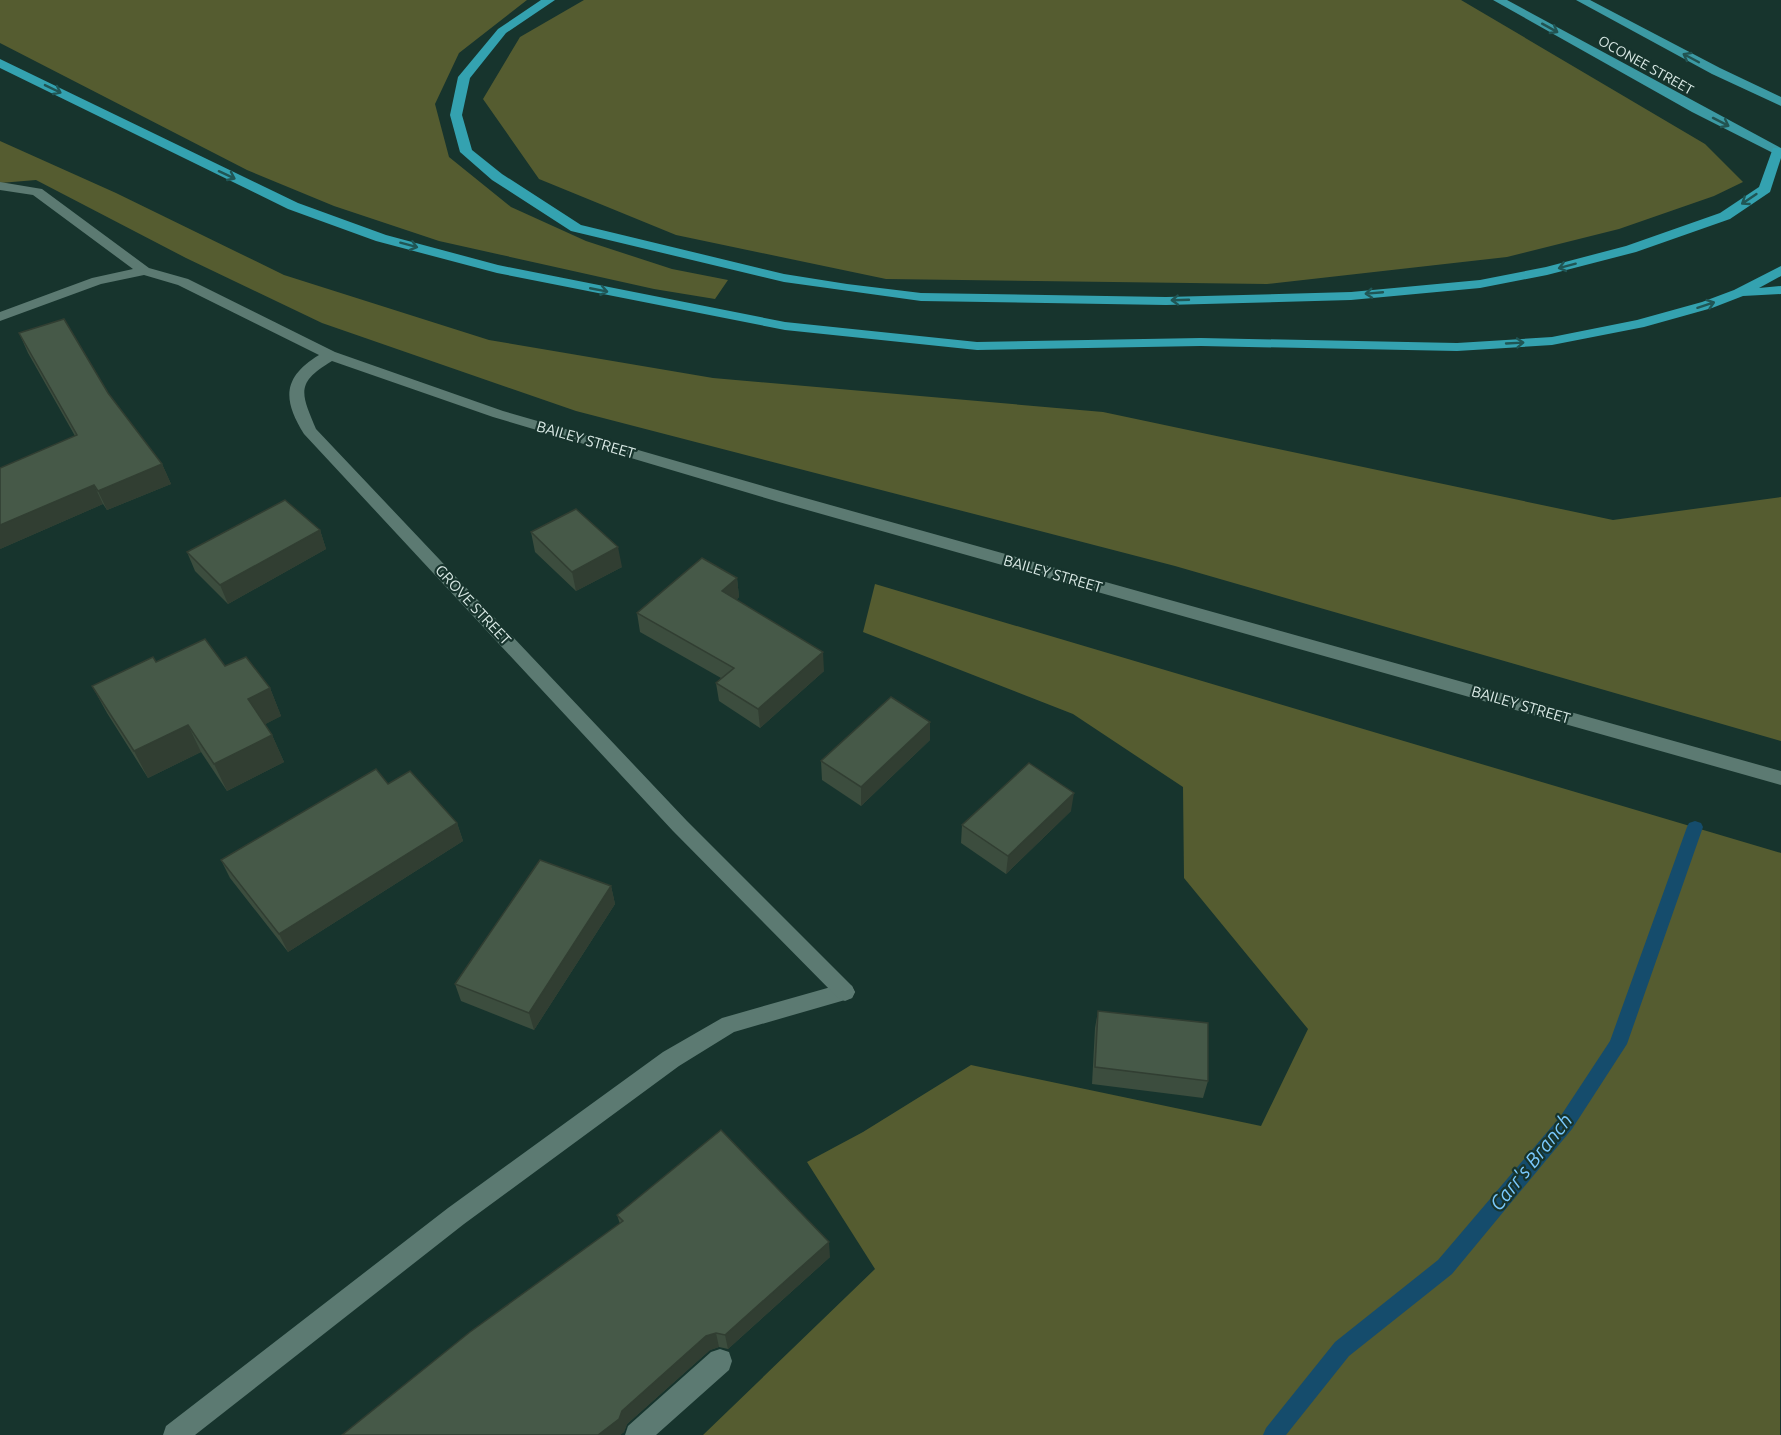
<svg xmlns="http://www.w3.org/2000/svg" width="1781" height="1435" font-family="Ubuntu,sans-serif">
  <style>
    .green { fill: #555c30 }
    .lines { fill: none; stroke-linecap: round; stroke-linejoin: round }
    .stream { fill: #154c6c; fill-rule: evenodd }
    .service { fill: #5c7a72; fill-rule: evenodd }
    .minor { fill: #5c7a72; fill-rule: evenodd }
    .trunk { fill: #3c9aa4; fill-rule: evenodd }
    .motorway { fill: #34a2b0; fill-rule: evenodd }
    .wall { fill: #3c4d3e }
    .shaded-wall { fill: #313e32 }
    .building { fill: #465948; stroke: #313e32; stroke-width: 1.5 }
    .oneway { stroke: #225351 }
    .oneway2 { stroke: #205554 }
    .labels { text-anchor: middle; stroke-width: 4.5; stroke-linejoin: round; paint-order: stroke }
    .far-street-label { font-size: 14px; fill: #daeae6; stroke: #17342d }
    .street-label { font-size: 15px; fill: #daeae6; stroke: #17342d }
    .near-water-label { font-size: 20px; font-style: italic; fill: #7ac9fd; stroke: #17342d }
  </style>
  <rect width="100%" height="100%" fill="#17342d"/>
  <!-- green -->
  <path class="green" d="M0,0h527l-68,53 -24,51 14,53 62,50 75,34 86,28 56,11 -13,19 -61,-10 -215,-48 -105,-35 -87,-36 -247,-127z
    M584,0h877l244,144 38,38 -29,14 -95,33 -112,28 -240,27 -381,-5 -210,-44 -137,-56 -56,-80 37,-62z
    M0,141l116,52 168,82 205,65 224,38 390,34 510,108 168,-23v244l-606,-175 -599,-155 -254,-88 -136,-65 -150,-78 -36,3z
    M875,584l906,269 -1,582h-1077l172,-166 -68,-107 56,-30 108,-67 290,61 47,-97 -124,-151 -1,-91 -110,-73 -210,-82z"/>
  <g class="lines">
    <!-- stream -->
    <path class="stream" d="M1695,821l6,2 2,4 -76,217 -55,85 -120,145 -103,82 -63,79h-23l3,-7 69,-86 103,-82 122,-143 50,-76 77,-214 2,-4z"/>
    <!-- service -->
    <path class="service" d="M845,983l7,3 3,6 -3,6 -118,34 -55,34 -215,158 -269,211h-32l3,-9 282,-218 215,-156 59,-34z
      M720,1349l9,3 3,9 -3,9 -73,65h-31l3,-9 83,-74z"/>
    <!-- minor -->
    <path class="minor" d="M0,182l42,7 107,79 39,11 147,73 168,59 288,83 990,277v14l-1002,-283 -286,-85 -161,-56c-37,22 -31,32 -16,68l371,392 165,165 3,6 -3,6 -7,3 -7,-3 -165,-167 -369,-397c-22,-35 -21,-57 15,-79l-141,-70 -34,-10 -43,9 -101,37v-9l92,-34 41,-9 -100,-74 -33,-5z"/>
    <!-- trunk -->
    <path class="trunk" d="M1493,0h14l274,148v9l-89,-45z
      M1576,0h14l130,68 61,29v9l-69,-32z"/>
    <!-- motorway -->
    <path class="motorway" d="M541,0h14l-49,33 -36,45 -8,37 10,35 30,24 79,51 203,49 63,10 74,9 245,4 185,-5 129,-12 66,-13 80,-21 94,-33 39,-26 14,-39h8v10l-11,34 -40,27 -94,33 -89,23 -67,13 -129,12 -185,5 -245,-4 -137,-19 -213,-51 -79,-51 -32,-28 -10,-37 8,-38 40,-48z
      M0,59l298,144 88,32 112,30 287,57 192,20 224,-4 256,5 95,-6 85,-17 65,-18 32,-12 47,-24v10l-22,12 22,-2v8l-38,2 -31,12 -68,19 -92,18 -95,6 -256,-5 -224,4 -192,-20 -288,-57 -121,-32 -88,-32 -288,-141z"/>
  </g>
  <!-- wall -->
  <path class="wall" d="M19,333l89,60 54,71 9,20 -64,26 -4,-6 -103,45 75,-113 -47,-83z
    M320,530l6,19 -98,55 -33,-33 -8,-19z
    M531,532l91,35 -46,24 -41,-39z
    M737,578l2,19 -3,3 88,71 -64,57 -41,-27 -3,-18 5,-5 -81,-46 -3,-19z
    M156,662l114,26 11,28 -16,8 7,11 12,27 -57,29 -26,-39 -53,26 -41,-65 -15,-27z
    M930,740l-69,66 -39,-26 -1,-19z
    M388,784l69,39 6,18 -175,111 -58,-74 -9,-18z
    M1071,811l-65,63 -45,-31 1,-18z
    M611,886l4,18 -81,126 -73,-29 -6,-17z
    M1098,1011l110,70 -5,17 -111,-14 3,-56z
    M617,1215l213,42 -102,92 -9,-2 -9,3 -83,74 -3,8 -4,3h-278l278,-211z"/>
  <!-- shaded-wall -->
  <path class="shaded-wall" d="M162,464l9,20 -64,26 -9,-19z
    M94,485l9,19 -103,45v-24z
    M320,530l6,19 -98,55 -8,-19z
    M618,547l4,20 -46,24 -4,-19z
    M737,578l2,19 -15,13 -2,-19z
    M823,652l1,19 -64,57 -2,-19z
    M270,688l11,28 -21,11 -12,-28z
    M930,722v18l-69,66v-19z
    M188,725l13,27 -53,26 -14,-27z
    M272,735l12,27 -57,29 -13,-27z
    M1074,793l-3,18 -65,63 2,-18z
    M457,823l6,18 -175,111 -9,-18z
    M611,886l4,18 -81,126 -5,-17z
    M829,1242l1,15 -102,92 -3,-14z
    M716,1333l3,14 -9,3 -83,74 -3,8 -4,3h-22l24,-24 84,-75z"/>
  <!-- building -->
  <path class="building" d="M64,319l44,74 54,71 -64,27 -4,-6 -94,40v-57l77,-33 -58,-102z
    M285,500l35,30 -100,55 -33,-33z
    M576,509l42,38 -46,25 -41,-40z
    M702,558l35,20 -15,13 101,61 -65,57 -42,-26 18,-15 -97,-55z
    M205,639l20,27 21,-9 24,31 -22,11 24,36 -58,29 -26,-39 -54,26 -42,-65 61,-29 3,5z
    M891,697l39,25 -69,65 -40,-26z
    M1029,763l45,30 -66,63 -46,-31z
    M376,769l12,15 22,-13 47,52 -178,111 -58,-74z
    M540,860l71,26 -82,127 -74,-29z
    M1098,1011l110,12v58l-113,-14z
    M721,1130l108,112 -104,93 -9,-2 -10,3 -84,75 -3,8 -21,16h-256l128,-103 153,-111 -6,-6z"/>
  <!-- one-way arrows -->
  <defs><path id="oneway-shaft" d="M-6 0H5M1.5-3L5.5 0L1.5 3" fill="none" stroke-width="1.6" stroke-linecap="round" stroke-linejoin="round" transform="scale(1.5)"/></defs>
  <g class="oneway">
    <use href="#oneway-shaft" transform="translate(1550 28) rotate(29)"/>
    <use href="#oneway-shaft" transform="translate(1691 58) rotate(-152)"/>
    <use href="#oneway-shaft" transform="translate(1721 122) rotate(27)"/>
  </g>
  <g class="oneway2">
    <use href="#oneway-shaft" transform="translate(53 89) rotate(26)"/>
    <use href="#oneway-shaft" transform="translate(227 175) rotate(25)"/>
    <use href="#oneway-shaft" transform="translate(1749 199) rotate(146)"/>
    <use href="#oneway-shaft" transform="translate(409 245) rotate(15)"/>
    <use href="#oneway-shaft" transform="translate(1567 266) rotate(165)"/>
    <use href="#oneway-shaft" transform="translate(599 290) rotate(11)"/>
    <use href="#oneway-shaft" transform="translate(1374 293) rotate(175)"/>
    <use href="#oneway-shaft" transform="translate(1180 300) rotate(178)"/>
    <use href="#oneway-shaft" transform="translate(1706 305) rotate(-18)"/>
    <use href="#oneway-shaft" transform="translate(1515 343) rotate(-3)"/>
  </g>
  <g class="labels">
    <!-- far-street labels -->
    <g class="far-street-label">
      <text transform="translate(1646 65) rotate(29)" y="5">OCONEE STREET</text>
    </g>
    <!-- street labels -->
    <g class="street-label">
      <text transform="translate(586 440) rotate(16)" y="5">BAILEY STREET</text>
      <text transform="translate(1053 574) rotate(16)" y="5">BAILEY STREET</text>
      <text transform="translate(473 605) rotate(47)" y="5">GROVE STREET</text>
      <text transform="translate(1521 705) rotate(16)" y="5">BAILEY STREET</text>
    </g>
    <!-- near-water labels -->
    <g class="near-water-label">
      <text transform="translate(1531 1162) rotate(-51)" y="7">Carr's Branch</text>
    </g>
  </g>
</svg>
